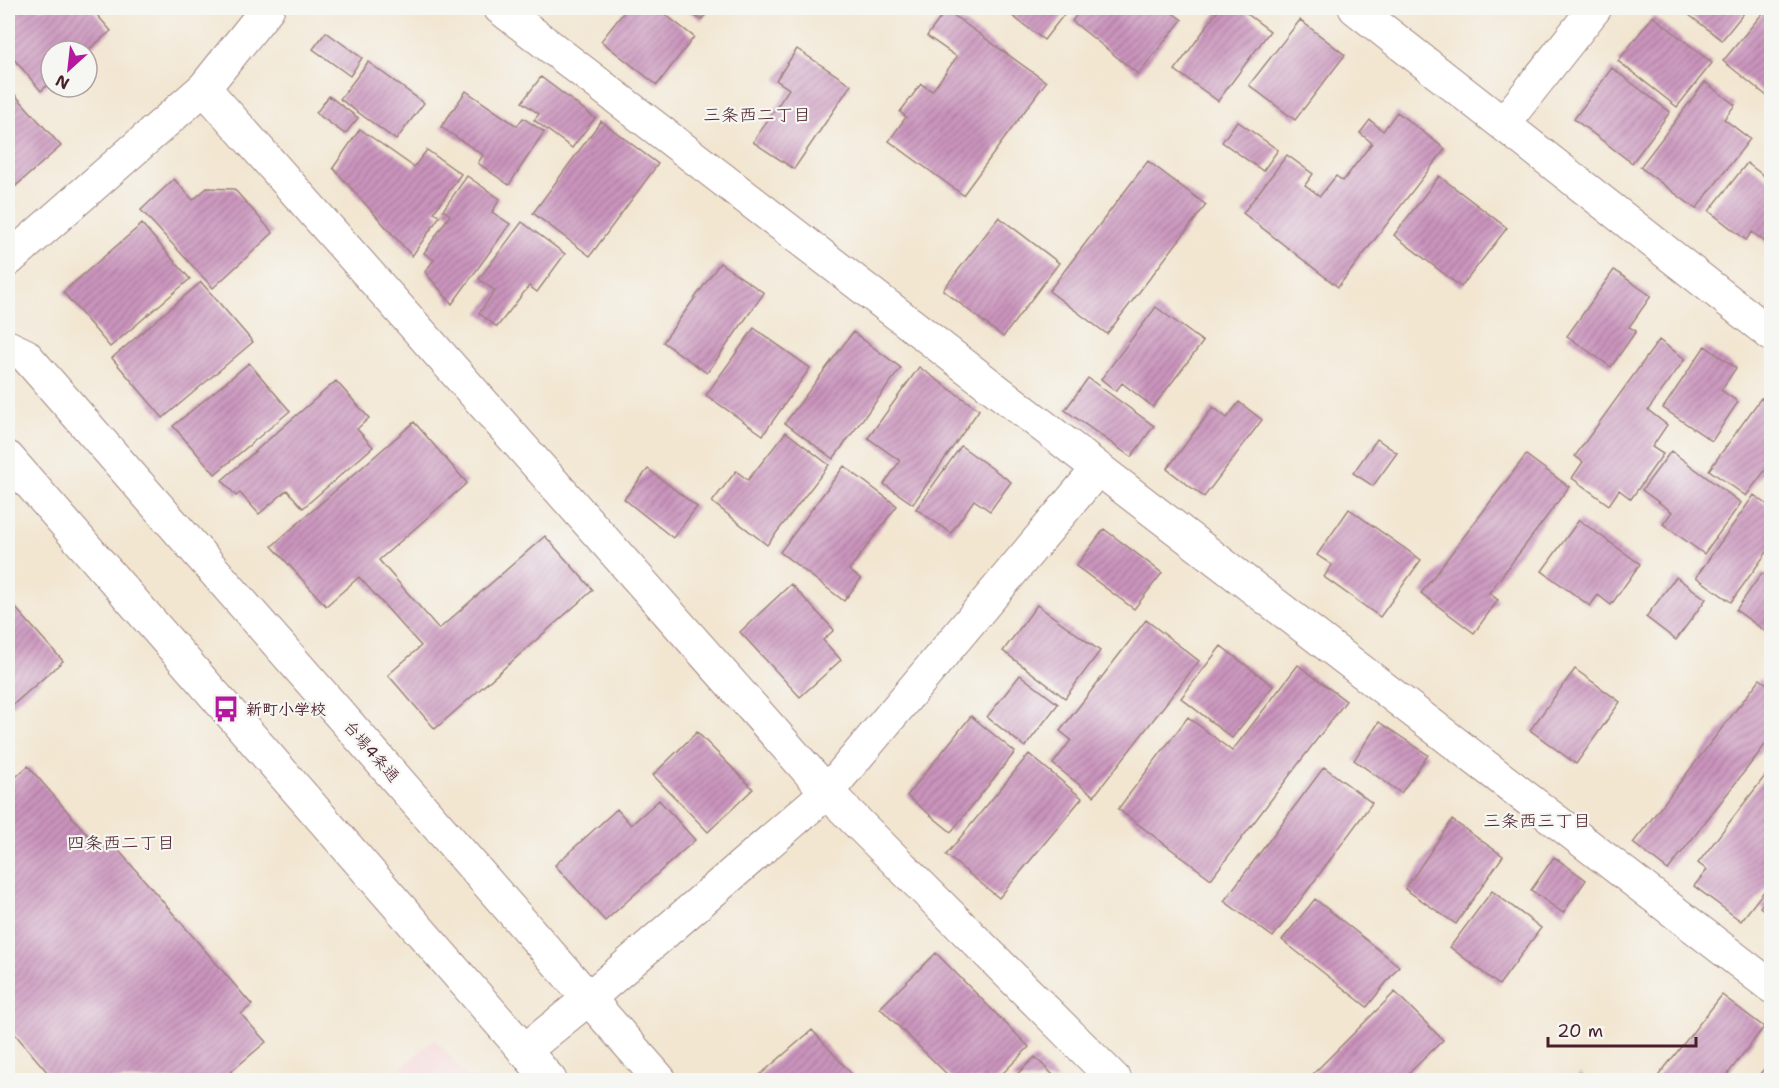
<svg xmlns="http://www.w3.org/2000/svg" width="1779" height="1088" font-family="'Shantell Sans','Klee One',sans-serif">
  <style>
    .built { fill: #f7cfd2 }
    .building { fill: url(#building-hatch) }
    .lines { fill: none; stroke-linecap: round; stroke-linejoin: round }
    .minor-casing { stroke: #9e827e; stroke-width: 35 }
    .highway-casing { stroke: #9e827e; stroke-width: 35 }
    .minor { stroke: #fff; stroke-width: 33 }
    .highway { stroke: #fff; stroke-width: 33 }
    .labels { text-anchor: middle; stroke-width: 4.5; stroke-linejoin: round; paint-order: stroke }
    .poi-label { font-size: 16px; font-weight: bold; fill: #4a1f2b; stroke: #f6f6f2; text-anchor: start }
    .street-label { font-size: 16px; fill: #4a1f2b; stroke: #f6f6f2 }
    .neighbourhood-label { font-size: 18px; fill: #4a1f2b; stroke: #f6f6f2 }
  </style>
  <defs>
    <pattern id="building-hatch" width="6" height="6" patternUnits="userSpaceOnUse" patternTransform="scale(1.5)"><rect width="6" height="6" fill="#ca94bd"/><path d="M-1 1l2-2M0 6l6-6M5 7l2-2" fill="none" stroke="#a6789a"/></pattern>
  </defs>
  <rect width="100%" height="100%" fill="#f6f6f2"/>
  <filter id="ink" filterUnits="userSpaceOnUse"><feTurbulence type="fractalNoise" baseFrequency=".0167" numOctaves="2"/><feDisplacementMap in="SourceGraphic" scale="12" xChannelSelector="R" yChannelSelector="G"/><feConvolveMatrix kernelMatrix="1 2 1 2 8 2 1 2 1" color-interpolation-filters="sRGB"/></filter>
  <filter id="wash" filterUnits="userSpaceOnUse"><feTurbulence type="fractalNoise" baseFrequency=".008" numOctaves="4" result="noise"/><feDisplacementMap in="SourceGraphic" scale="24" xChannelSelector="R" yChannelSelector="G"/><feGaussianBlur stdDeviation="1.35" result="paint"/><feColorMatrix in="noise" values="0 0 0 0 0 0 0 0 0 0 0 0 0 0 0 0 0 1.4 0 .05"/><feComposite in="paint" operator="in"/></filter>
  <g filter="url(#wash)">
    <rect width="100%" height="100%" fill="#f2e6d1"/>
    <!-- built -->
    <path class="built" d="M434,1039l36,41h-82z"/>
    <g id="blocks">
      <!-- building -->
      <path class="building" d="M11,8h80l20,23 -24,20h-36v31l-10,9 -33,-39v-41z
        M627,8h30l37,29 -37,48 -56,-44z
        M684,8h27l-10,12z
        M1002,8h67l-25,32z
        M1082,8h84l16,12 -44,54 -66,-53z
        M1220,8h19l31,23 -52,70 -43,-31z
        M1680,8h68l-26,32z
        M1767,8h5v92l-49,-39z
        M946,10l100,72 -83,113 -74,-54 17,-24 -6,-5 21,-28 11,7 25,-34 -30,-21z
        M1653,16l59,47 -35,44 -59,-46z
        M1300,20l45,35 -50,65 -46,-35z
        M326,32l36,26 -12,18 -37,-27z
        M797,49l54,36 -57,84 -41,-27 36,-53 -13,-9z
        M368,62l56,41 -28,37 -56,-41z
        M1612,68l58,44 -38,51 -58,-44z
        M541,77l54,41 -23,30 -38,-28 5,-6 -17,-12z
        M1705,82l30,23 -11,14 26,20 -54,70 -56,-42z
        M8,87l53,59 -51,45 -2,-3z
        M466,91l51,35 6,-8 21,14 -35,53 -31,-22 5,-8 -42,-28z
        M329,96l29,22 -13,16 -29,-21z
        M1397,112l48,37 -107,138 -95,-74 44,-58 26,19 -8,11 15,11 16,-20 7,5 29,-38 -12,-10 10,-13 13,11z
        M601,121l57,43 -68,92 -57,-43z
        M1237,121l41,29 -15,21 -41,-29z
        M360,129l54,38 13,-17 34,24 -27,38 6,4 -28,40 -79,-88z
        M1148,161l58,44 -99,129 -58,-43z
        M1747,163l25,19v65l-20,-15 -6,8 -37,-29z
        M467,176l33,23 -8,13 18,12 -58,80 -27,-32 9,-12 -10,-7 26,-38 -7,-5z
        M1439,176l68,52 -46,59 -67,-52z
        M174,179l19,21 14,-12 27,1 39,44 -60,55 -72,-78z
        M999,217l60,46 -56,74 -60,-47z
        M522,222l43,32 -28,38 -8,-6 -32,41 -18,-14 16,-22 -16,-12z
        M142,224l48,55 -80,68 -47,-55z
        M720,263l44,30 -57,80 -44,-31z
        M1614,270l37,26 -22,31 7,4 -25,36 -44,-31z
        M201,282l52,60 -90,76 -51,-60z
        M1156,307l47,35 -50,65 -31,-24 -6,8 -15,-12z
        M754,328l56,40 -47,67 -57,-40z
        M853,332l48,36 -68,91 -48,-36z
        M1659,340l26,19 -37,51 19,15 -15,22 11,7 -32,45 -12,-9 -10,15 -37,-27 11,-16 -8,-6z
        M1705,346l31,22 -15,22 17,12 -26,39 -49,-33z
        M249,363l41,48 -75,63 -42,-48z
        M919,367l60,43 -66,94 -29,-20 16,-23 -32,-23z
        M1088,378l66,48 -23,31 -66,-47z
        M336,381l33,37 -12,11 16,18 -70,61 -16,-18 -28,24 -19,-21 -4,3 -14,-16z
        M1761,398l11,7v56l-26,35 -37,-26z
        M1239,402l23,18 -58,77 -37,-28 46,-62 14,11z
        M414,422l53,61 -88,77 60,69 106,-93 48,54 -158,139 -47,-54 33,-29 -62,-69 -33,29 -54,-60z
        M786,432l43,33 -62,80 -55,-43 24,-31 12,9z
        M1377,439l20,14 -24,33 -20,-13z
        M961,446l50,36 -21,29 -16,-11 -23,33 -35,-24z
        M1671,451l70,52 -37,51 -41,-30 9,-12 -30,-22z
        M1526,455l43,32 -80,106 9,7 -24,33 -53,-40z
        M844,466l53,40 -48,64 12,9 -17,22 -64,-49z
        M648,469l49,38 -24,31 -49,-39z
        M1754,495l18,13v37l-41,57 -35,-25z
        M1349,509l72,51 -41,57 -56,-40 8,-12 -15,-10z
        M1579,520l61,44 -29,41 -13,-10 -8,11 -48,-35z
        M1104,529l58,44 -28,36 -58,-43z
        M1762,573l10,7v56l-36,-26z
        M1676,577l30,22 -30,41 -30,-23z
        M791,584l43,46 -11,10 18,20 -41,37 -60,-65z
        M8,603l5,2 50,56 -55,48z
        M1037,605l63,46 -35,47 -62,-47z
        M1146,620l53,41 -105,135 -41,-32 18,-24 -11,-9z
        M1221,646l52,40 -41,52 -51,-40z
        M1298,665l48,36 -135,178 -93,-70 70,-92 44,34z
        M1575,669l45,33 -44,62 -46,-34z
        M1020,675l38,29 -33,43 -38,-30z
        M1760,679l12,9v48l-104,134 -35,-27z
        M971,716l44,36 -64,80 -44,-36z
        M1379,722l49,33 -27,38 -47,-33z
        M697,732l56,57 -45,43 -55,-57z
        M1029,754l53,44 -83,100 -53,-43z
        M28,766l70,81 10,-9 144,167 -11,9 25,28 -45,38h-167l-46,-54v-242z
        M1324,767l48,36 -99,134 -49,-36z
        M1772,767v114l-31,40 -47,-35 13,-16 -9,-7z
        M659,800l36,40 -90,81 -50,-56 62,-56 14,16z
        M1452,820l51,36 -47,68 -51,-35z
        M1554,857l32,23 -23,33 -32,-23z
        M1492,891l49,37 -42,57 -49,-38z
        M1772,892v24l-12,-9z
        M1315,899l84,67 -32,41 -85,-67z
        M936,953l93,94 -33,33h-43l-73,-72z
        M1395,992l48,48 -41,40h-95z
        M1722,995l42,32 -41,53h-68z
        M812,1030l45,50h-103z
        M1035,1057l23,23h-47z
        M1772,1059v21h-17z
        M1580,1074l9,6h-14z"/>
    </g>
  </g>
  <g filter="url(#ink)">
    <use href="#blocks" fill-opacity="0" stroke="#9e827e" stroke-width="1.5"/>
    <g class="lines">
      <!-- minor casing -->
      <g class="minor-casing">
        <path id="minor" d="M500,8l1272,979
          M1355,8l417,327
          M204,88l623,704 288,288
          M1504,123l91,-115
          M8,260l196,-172 64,-80
          M524,1051l64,-52 239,-207 270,-322"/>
      </g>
      <!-- highway casing -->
      <g class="highway-casing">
        <path id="highway" d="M8,347l17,8 635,725
          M8,458l542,622"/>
      </g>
      <!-- minor -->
      <use href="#minor" class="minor"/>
      <!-- highway -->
      <use href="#highway" class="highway"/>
    </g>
  </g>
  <!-- icons -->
  <defs>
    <g id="bus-bare" transform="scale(2.07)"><path d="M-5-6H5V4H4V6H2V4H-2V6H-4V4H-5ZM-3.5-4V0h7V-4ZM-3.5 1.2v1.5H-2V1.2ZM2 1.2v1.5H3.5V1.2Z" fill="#b5179e" stroke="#f6f6f2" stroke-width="2.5" paint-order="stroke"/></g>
  </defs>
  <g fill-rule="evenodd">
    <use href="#bus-bare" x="226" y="709"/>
  </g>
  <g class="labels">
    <!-- poi labels -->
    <g class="poi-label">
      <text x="246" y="715">新町小学校</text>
    </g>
    <!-- street labels -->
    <g class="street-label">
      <text transform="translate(372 751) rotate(49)" y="6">台場4条通</text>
    </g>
    <!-- neighbourhood labels -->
    <g class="neighbourhood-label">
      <text x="757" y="121">三条西二丁目</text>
      <text x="1537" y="827">三条西三丁目</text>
      <text x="121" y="849">四条西二丁目</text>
    </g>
  </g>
  <!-- margin -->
  <rect width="1779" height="1088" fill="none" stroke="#f6f6f2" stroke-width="30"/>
  <!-- north arrow -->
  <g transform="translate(69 69) rotate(207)"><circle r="28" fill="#f6f6f2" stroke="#b1a0a2" stroke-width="1.5"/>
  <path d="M0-4.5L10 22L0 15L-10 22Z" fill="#b5179e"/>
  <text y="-9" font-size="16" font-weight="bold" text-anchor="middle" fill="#4a1f2b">N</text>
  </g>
  <!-- scale -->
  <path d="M1548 1037v9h148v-9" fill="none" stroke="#4a1f2b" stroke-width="3"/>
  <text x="1557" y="1037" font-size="18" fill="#4a1f2b" stroke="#f6f6f2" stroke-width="4.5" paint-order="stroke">20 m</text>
</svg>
